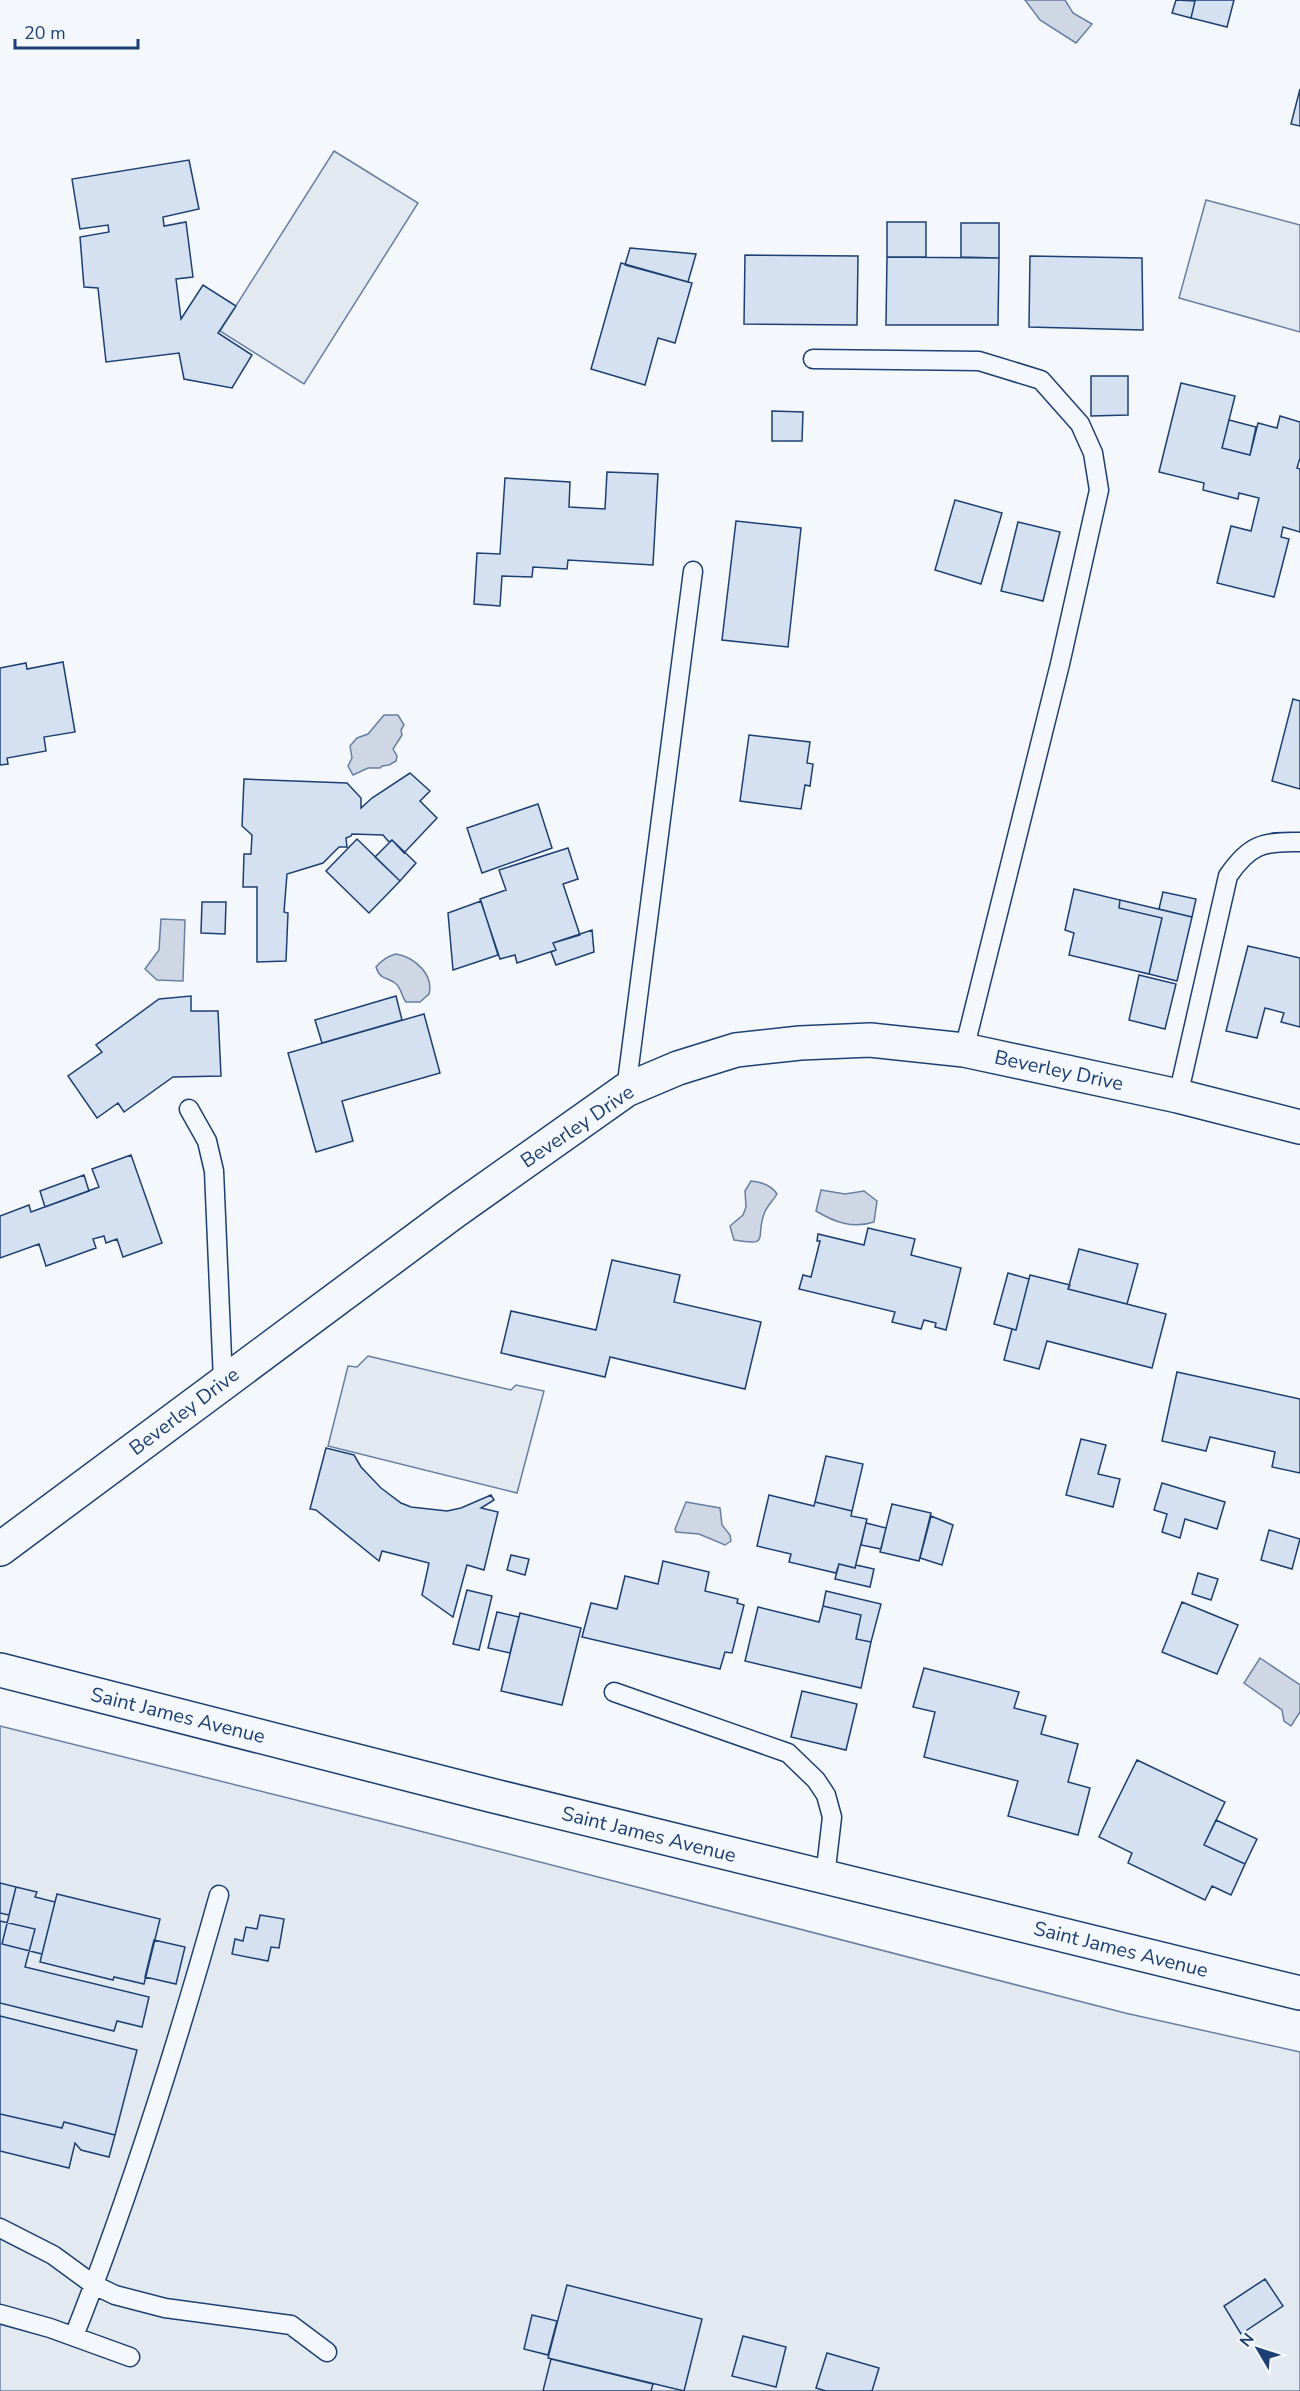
<svg xmlns="http://www.w3.org/2000/svg" width="1300" height="2391" font-family="'Nunito Sans',sans-serif">
  <style>
    .green { fill: #e3e9f0; stroke: #687fa3; stroke-width: 1.5 }
    .water { fill: #cfd7e4; stroke: #687fa3; stroke-width: 1.5 }
    .building { fill: #d5e0f0; stroke: #1d3f73; stroke-width: 1.5 }
    .lines { fill: none; stroke-linecap: round; stroke-linejoin: round }
    .lane-casing { stroke: #1d3f73; stroke-width: 21 }
    .street-casing { stroke: #1d3f73; stroke-width: 36 }
    .secondary-casing { stroke: #1d3f73; stroke-width: 36 }
    .lane { stroke: #f4f7fb; stroke-width: 18 }
    .street { stroke: #f4f7fb; stroke-width: 33 }
    .secondary { stroke: #f4f7fb; stroke-width: 33 }
    .labels { text-anchor: middle; stroke-width: 4.5; stroke-linejoin: round; paint-order: stroke }
    .street-label { font-size: 20px; fill: #1d3f73; stroke: #f4f7fb }
  </style>
  <rect width="100%" height="100%" fill="#f4f7fb"/>
  <!-- green -->
  <path class="green" d="M334,151l84,52 -114,181 -84,-53z
    M1206,200l94,25v107l-121,-34z
    M368,1356l143,34 5,-5 28,6 -27,102 -189,-47 20,-80 9,1z
    M0,1726l404,101 721,186 175,39v339h-1300z"/>
  <!-- water -->
  <path class="water" d="M1025,0h40l8,13 19,11 -16,19 -36,-23z
    M384,715h14l6,10 -3,5 1,5 -9,14 4,7 -1,5 -7,4 -7,1 -2,2h-12l-15,7 -5,-9 4,-8 -2,-12 7,-8 11,-4z
    M161,919l24,1 -2,61 -26,-1 -12,-11 14,-19z
    M396,954c18,3 38,20 33,40l-9,8h-14c-5,-6 -4,-14 -11,-19 -8,-6 -15,-3 -19,-16 6,-7 11,-11 20,-13z
    M751,1181c11,1 20,4 26,13 -4,7 -11,13 -13,20 -9,25 7,32 -30,26l-4,-14 13,-11 3,-8 -1,-16z
    M821,1190l24,4 19,-3 13,10 -3,21c-21,7 -40,0 -58,-11z
    M686,1502l34,6 2,17 8,10 1,6 -6,4 -26,-11 -23,-2 -1,-3z
    M1260,1658l40,27v27l-9,14 -7,-5 -2,-11 -38,-27z"/>
  <!-- building -->
  <path class="building" d="M1176,0l19,1 -4,17 -19,-5z
    M1193,0h41l-7,27 -36,-9 4,-17z
    M1300,89v37l-9,-2z
    M189,160l10,49 -36,8 1,9 22,-4 7,55 -17,2 5,40 22,-34 33,21 -18,27 34,22 -20,33 -48,-9 -5,-26 -73,9 -8,-74 -14,-1 -4,-50 29,-5 -1,-7 -28,4 -8,-50z
    M887,222h39v35h-39z
    M961,223h38v35l-38,-1z
    M630,248l66,6 -8,28 -63,-17z
    M745,255l113,1 -1,69 -113,-1z
    M1030,256l112,2 1,72 -114,-3z
    M887,257l112,1 -1,67h-112z
    M621,263l71,20 -17,60 -17,-5 -13,47 -54,-16z
    M1091,376h37v39l-37,1z
    M1181,383l54,13 -13,52 28,7 8,-32 19,5 3,-12 20,6v36l-3,10 3,1v63l-17,-5 -2,10 8,2 -15,58 -57,-14 14,-57 20,5 8,-33 -20,-5 -1,6 -35,-9 1,-7 -45,-11z
    M772,411l31,1 -1,29h-30z
    M1229,420l27,7 -6,28 -28,-7z
    M607,472l51,2 -5,91 -85,-5 -1,9 -34,-2 -1,10 -30,-1 -2,30 -26,-2 3,-51 23,1 5,-76 65,4 -1,25 36,2z
    M955,500l47,13 -21,71 -46,-14z
    M736,521l65,7 -13,119 -66,-7z
    M1018,522l42,10 -17,69 -42,-10z
    M63,662l12,70 -31,5 2,14 -39,7 1,6 -8,1v-97l26,-5 1,6z
    M1293,699l7,2v88l-28,-8z
    M749,735l61,7 -3,21 6,1 -3,22 -5,-1 -4,24 -61,-8z
    M410,773l20,18 -10,10 17,17 -33,35 -12,-13 -3,2 -6,-7 -31,-1 -1,2 -5,2 1,9h-8l-16,16 -36,11 -3,38 4,1 -2,48 -29,1v-75h-14l1,-33h7l1,-19 -10,-9 2,-47 103,4 14,15v10l11,-10z
    M538,804l14,44 -70,25 -15,-45z
    M357,839l43,42 -31,32 -43,-42z
    M392,840l24,23 -16,18 -25,-24z
    M568,848l10,31 -15,5 17,51 -27,8 3,7 -39,13 -2,-8 -15,4 -20,-60 26,-9 -7,-20z
    M1074,889l46,11 -1,8 43,10 -13,56 -80,-19 5,-22 -9,-3z
    M1163,892l33,7 -4,18 -33,-8z
    M1120,900l72,17 -15,64 -28,-7 13,-56 -43,-10z
    M481,901l17,54 -45,15 -5,-57z
    M202,902h24l-1,32 -24,-1z
    M592,930l2,22 -38,13 -5,-13 5,-2 -3,-7z
    M1248,946l52,12v69l-19,-5 3,-9 -19,-5 -8,30 -31,-7z
    M1139,975l37,9 -11,45 -36,-9z
    M191,996v15h27l3,65 -48,1 -49,35 -6,-9 -21,15 -29,-42 34,-24 -6,-7 63,-46z
    M396,996l6,24 -80,23 -7,-23z
    M424,1014l16,59 -98,28 11,40 -37,11 -28,-99z
    M131,1155l31,88 -39,14 -6,-18 -11,4 -2,-7 -11,3 3,9 -50,18 -7,-22 -39,14v-42l29,-11 2,7 68,-25 -7,-18z
    M84,1175l5,16 -44,16 -5,-16z
    M868,1228l47,11 -4,16 50,13 -15,62 -11,-3 1,-4 -12,-3 -3,9 -29,-7 3,-10 -96,-23 4,-14 8,2 9,-36h-3l1,-7 46,11z
    M1079,1249l59,15 -11,40 -59,-15z
    M612,1260l68,15 -6,27 87,20 -16,67 -135,-32 -5,20 -104,-24 10,-42 85,19z
    M1008,1273l21,6 -13,51 -22,-6z
    M1030,1275l40,10 -2,4 98,25 -14,54 -105,-27 -8,28 -35,-9 8,-31 4,1z
    M1177,1372l123,27v74l-28,-6 3,-15 -65,-15 -4,14 -44,-10z
    M1081,1439l25,6 -8,29 22,5 -7,28 -47,-12z
    M326,1448l28,7 7,12 20,21 20,15 10,4 36,4 14,-3 30,-13 3,5 -13,8 17,4 -14,58 -17,-5 -14,52 -31,-22 7,-32 -47,-12 -3,10 -63,-51 -6,-1z
    M826,1456l37,8 -11,47 -37,-9z
    M1162,1483l63,19 -8,27 -32,-10 -5,19 -18,-6 5,-18 -13,-4z
    M769,1495l45,11 1,-4 37,9 -1,5 16,3 -12,49 -16,-4 -3,9 -47,-11 2,-8 -34,-8z
    M892,1504l39,9 -12,48 -39,-9z
    M931,1516l22,9 -11,40 -22,-7z
    M866,1523l20,5 -5,21 -20,-4z
    M1269,1530l31,9 -8,30 -31,-9z
    M511,1555l18,4 -4,16 -18,-5z
    M663,1561l46,11 -4,19 33,8 -1,4 7,2 -12,48 -7,-1 -5,17 -138,-32 9,-34 26,6 8,-33 33,8z
    M839,1564l16,4 1,-3 18,4 -4,18 -35,-8z
    M1198,1573l20,6 -7,21 -19,-6z
    M467,1590l25,6 -13,54 -26,-6z
    M826,1591l55,13 -10,38 -15,-3 5,-24 -38,-9z
    M1182,1602l56,23 -21,49 -55,-22z
    M823,1606l38,9 -5,24 15,3 -10,46 -116,-27 13,-54 61,15z
    M497,1612l22,5 -9,36 -22,-5z
    M520,1613l61,15 -19,77 -61,-14z
    M924,1668l95,24 -5,16 32,8 -5,18 37,10 -10,38 22,6 -12,47 -70,-19 10,-35 -94,-24 11,-45 -22,-5z
    M802,1691l55,13 -11,46 -55,-13z
    M1137,1760l88,42 -21,43 41,19 -14,31 -19,-9 -7,14 -77,-37 4,-10 -33,-16z
    M1216,1820l41,19 -12,25 -41,-19z
    M0,1883l16,4 -7,28 -9,-2z
    M16,1887l21,5 -2,5 20,5 -13,52 -40,-10z
    M57,1894l103,25 -16,65 -30,-7 -1,3 -73,-18z
    M260,1915l24,4 -5,29 -8,-1 -3,14 -36,-7 3,-15 8,2 3,-14 11,2z
    M0,1921l35,8 -10,38 124,30 -7,30 -25,-6 -3,10 -114,-28z
    M154,1940l31,7 -9,37 -31,-7z
    M0,2016l137,34 -22,85 -51,-13 -2,6 -62,-14z
    M0,2114l62,14 2,-6 51,13 -6,22 -28,-7 -6,-7 -6,25 -69,-17z
    M1265,2279l18,27 -42,28 -17,-28z
    M567,2285l135,34 -18,72 -136,-33z
    M532,2315l25,6 -9,34 -24,-6z
    M743,2336l43,11 -10,40 -44,-11z
    M827,2353l52,15 -7,23h-46l-10,-3z
    M551,2359l102,25 -2,7h-108z"/>
  <g class="lines">
    <!-- lane casing -->
    <g class="lane-casing">
      <path id="lane" d="M813,359l166,2 62,19 39,44 13,29 6,37 -39,174 -96,386
        M626,1090l67,-519
        M1178,1096l50,-220c21,-31 35,-35 72,-34
        M189,1109l18,32 7,30 9,210
        M614,1692l174,61 28,27 10,15 6,22 -7,60
        M0,2228l53,27 41,30 21,10 50,13 126,17 36,27
        M0,2314l50,14 80,29
        M74,2336c57,-144 103,-291 145,-441"/>
    </g>
    <!-- street casing -->
    <g class="street-casing">
      <path id="street" d="M0,1549l455,-338 171,-121 52,-22 58,-18 64,-7 70,-3 94,10 214,46 122,31"/>
    </g>
    <!-- secondary casing -->
    <g class="secondary-casing">
      <path id="secondary" d="M0,1670l490,125 810,198"/>
    </g>
    <!-- lane -->
    <use href="#lane" class="lane"/>
    <!-- street -->
    <use href="#street" class="street"/>
    <!-- secondary -->
    <use href="#secondary" class="secondary"/>
  </g>
  <g class="labels">
    <!-- street labels -->
    <g class="street-label">
      <text transform="translate(1059 1070) rotate(12)" y="7">Beverley Drive</text>
      <text transform="translate(577 1126) rotate(-34)" y="7">Beverley Drive</text>
      <text transform="translate(184 1411) rotate(-37)" y="7">Beverley Drive</text>
      <text transform="translate(178 1715) rotate(14)" y="7">Saint James Avenue</text>
      <text transform="translate(649 1834) rotate(14)" y="7">Saint James Avenue</text>
      <text transform="translate(1121 1949) rotate(14)" y="7">Saint James Avenue</text>
    </g>
  </g>
  <!-- north arrow -->
  <g transform="translate(1258 2349) rotate(309)" stroke="#f4f7fb" stroke-width="4.5" paint-order="stroke">
  <path d="M0-4.5L10 22L0 15L-10 22Z" fill="#1d3f73"/>
  <text y="-9" font-size="16" font-weight="bold" text-anchor="middle" fill="#1d3f73">N</text>
  </g>
  <!-- scale -->
  <path d="M15 39v9h123v-9" fill="none" stroke="#1d3f73" stroke-width="3"/>
  <text x="24" y="39" font-size="18" fill="#1d3f73" stroke="#f4f7fb" stroke-width="4.5" paint-order="stroke">20 m</text>
</svg>
